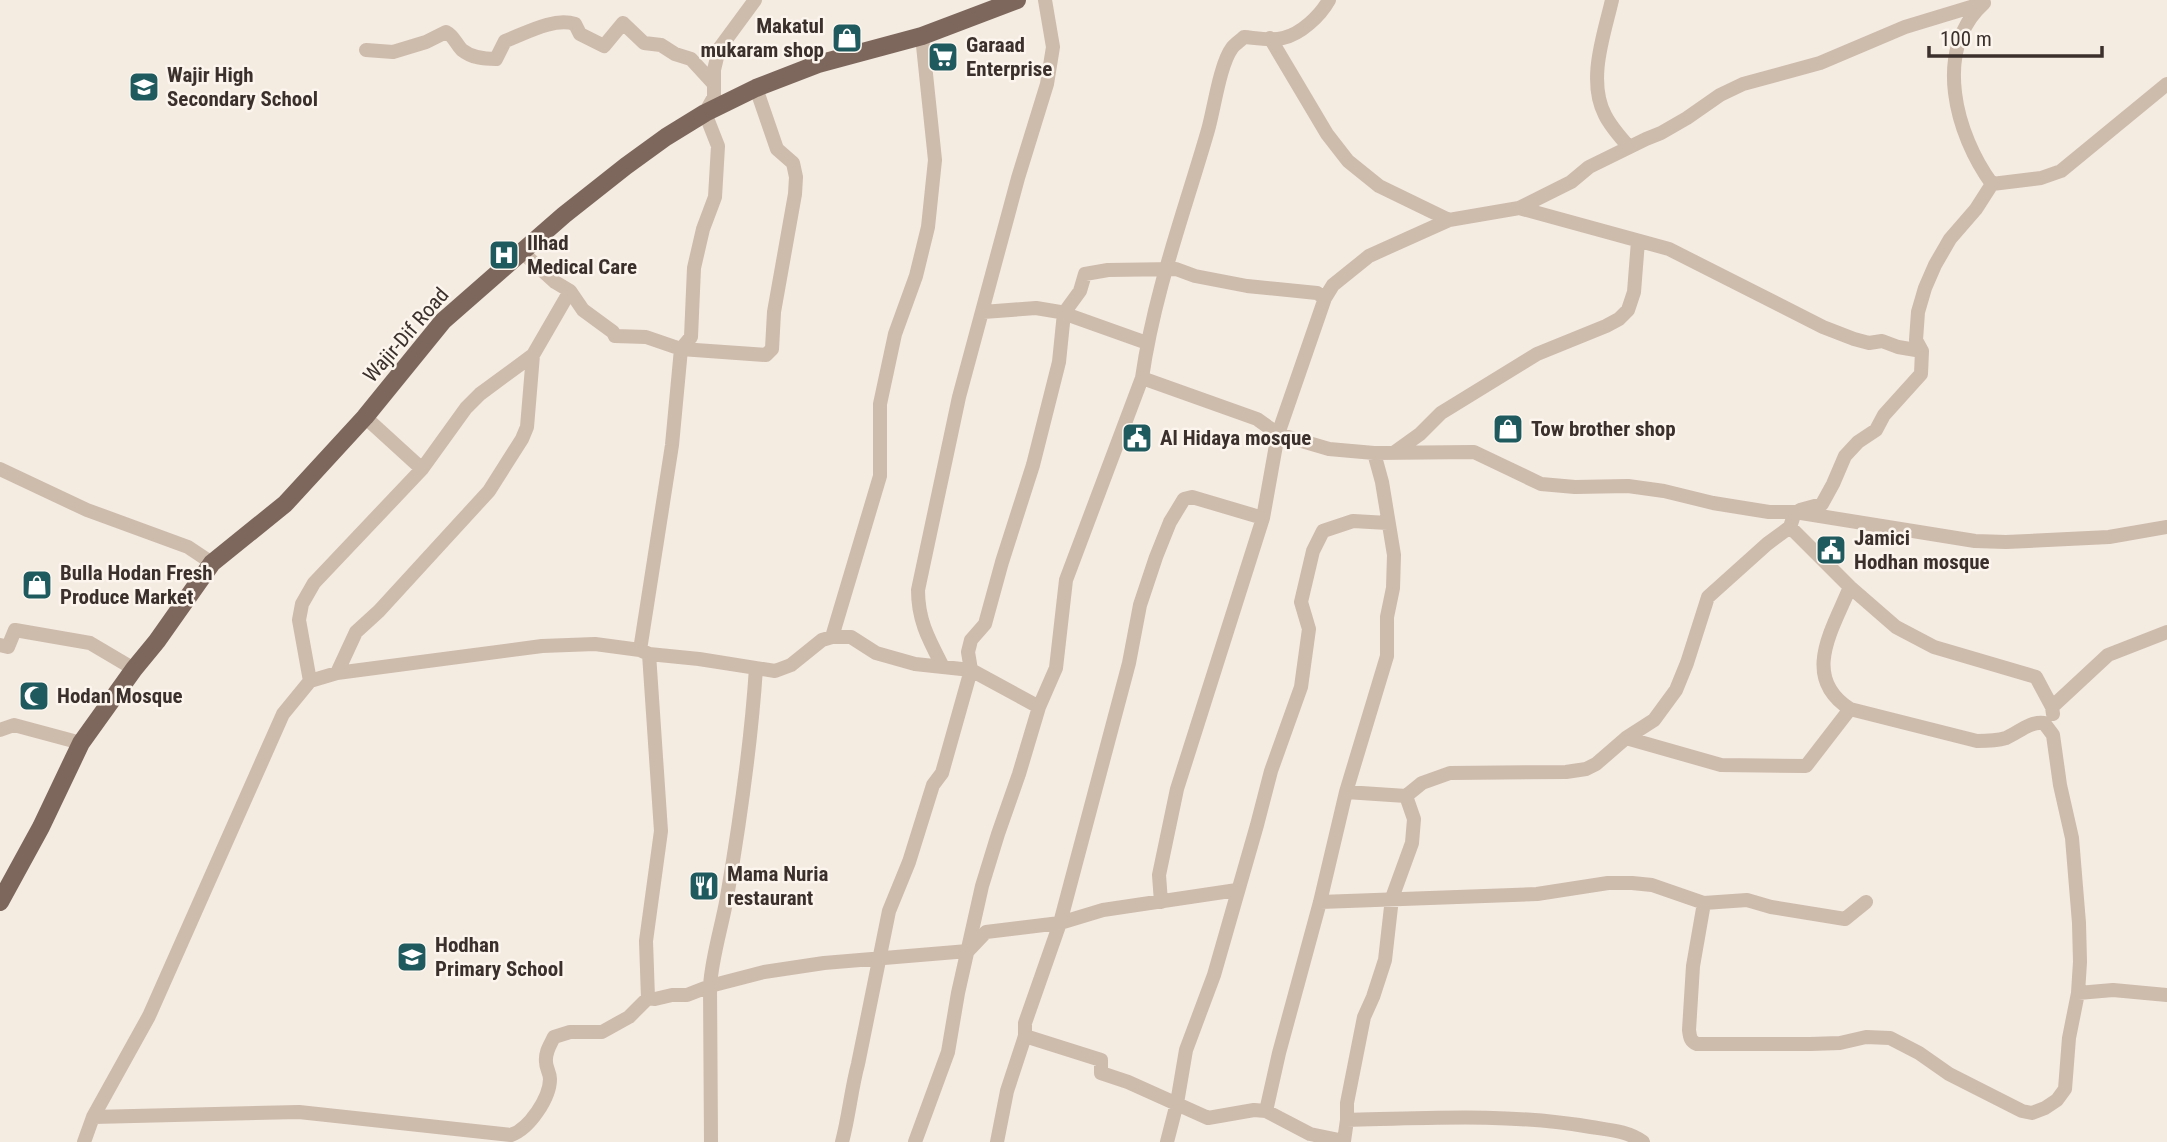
<svg xmlns="http://www.w3.org/2000/svg" width="2167" height="1142" font-family="'Roboto Condensed',sans-serif">
  <style>
    .lines { fill: none; stroke-linecap: round; stroke-linejoin: round }
    .minor { stroke: #cdbbac; stroke-width: 14 }
    .major { stroke: #7d675c; stroke-width: 18 }
    .labels { text-anchor: middle; stroke-width: 5; stroke-linejoin: round; paint-order: stroke }
    .poi-label { font-size: 21px; font-weight: bold; fill: #3b302b; stroke: #fbf5ee; text-anchor: start }
    .street-label { font-size: 21px; fill: #3b302b; stroke: #fbf5ee }
  </style>
  <rect width="100%" height="100%" fill="#f4ebe1"/>
  <g class="lines">
    <!-- minor -->
    <path class="minor" d="M1612,0c-8,35 -25,80 -7,115 6,12 15,22 24,32
      M1984,3c-52,47 -28,132 8,181
      M1270,38l57,96 21,27 31,25 70,34
      M366,50l27,2 33,-10 20,-10c8,4 10,12 16,18 10,8 22,9 34,9l9,-18c21,-8 49,-24 70,-17l5,10 24,12 19,-23 21,20 17,2 14,9 16,5 22,24
      M1992,184l49,-6 20,-7 106,-87
      M1519,208l150,41 154,78 31,12 15,4 13,-2 16,6 24,4
      M522,252l33,30 15,9 13,19 30,22 2,4 31,1 35,12 85,6 6,-6 2,-37 21,-118 1,-17 -3,-14 -16,-14 -21,-61
      M983,312l53,-4 24,4 87,31
      M1142,378l115,41 21,15 51,15 45,4 100,-1 67,32 34,3 53,-1 36,5 49,12 56,9h26l180,29 31,1 103,-5 58,-10
      M365,417l57,52
      M1395,452l25,-18 21,-21 96,-59 69,-28 13,-7 9,-9 6,-18 4,-51
      M0,469l87,41 101,37 24,16
      M1800,510l22,-6 11,-20 12,-28 13,-14 18,-12 8,-15 37,-41 1,-23 -6,-11 2,-28 7,-24 10,-23 15,-26 26,-30 16,-25
      M1790,527l60,60 46,40 38,20 102,30 16,30
      M832,637l48,-161v-72l15,-70 21,-58 12,-49 7,-67 -13,-124
      M0,645l8,2 7,-17 75,13 44,26
      M640,650l32,-205 9,-96 10,-12 3,-69 9,-39 12,-32 3,-51 -13,-33 9,-16v-27l5,-21 36,-49
      M943,667c-14,-27 -25,-46 -25,-77l41,-193 59,-219 29,-94 6,-37 -8,-47
      M337,673l19,-41 23,-21 110,-120 33,-52 5,-12 6,-72 37,-64
      M310,681l-11,-61 3,-16 12,-21 108,-114 44,-61 14,-14 53,-39
      M2053,714l-1,-7 56,-52 59,-23
      M0,730l14,-5 67,18
      M1626,738l95,27 85,1 44,-57
      M1346,792l60,4 8,23 -2,24 -20,55 -7,62 -12,37 -9,20 -17,86v17
      M1406,796l16,-13 28,-10 116,-1 20,-3 10,-5 30,-26 28,-18 22,-30 11,-27 21,-66 59,-53 23,-17 5,-15
      M1161,902l-2,-27 18,-86 86,-271 15,-84 47,-136
      M1320,902l217,-8 71,-11h24l20,2 52,18 43,-3 24,7 74,12 21,-17
      M1704,903l-11,63 -4,64c1,7 1,11 8,14h113l30,-1 26,-6 24,1 29,15 30,21 73,37 10,2 13,-5 12,-8 8,-11 4,-51 9,-45 2,-31 -1,-39 -7,-85 -12,-53 -7,-50 -9,-12c-14,-2 -26,10 -38,15 -10,3 -19,3 -29,3l-127,-32c-50,-32 -17,-80 0,-122
      M2078,993l35,-3 54,5
      M648,998l-2,-57 15,-110 -12,-177
      M1025,1036l76,24v13l27,9 80,36 46,-8 12,1 44,23 34,7 3,-21c81,-2 164,-7 244,7 18,3 37,4 52,15
      M1266,1111l13,-58 41,-151 26,-110 41,-136v-39l6,-29 1,-33 -12,-73 -8,-29
      M93,1117l206,-5 212,23c18,-6 39,-37 39,-56 0,-6 -4,-11 -4,-17 -1,-10 4,-17 8,-25l16,-5h32l27,-15 19,-19 7,1 17,-4h15l23,-9c2,-30 12,-60 17,-89 13,-76 24,-152 29,-229
      M84,1142l9,-25 56,-101 134,-302 27,-33 27,-8 205,-27 53,-2 45,6 9,4 50,5 76,12 16,-6 31,-25 10,-3h19l25,16 39,11 56,6 68,37
      M711,1142l-1,-156 54,-14 60,-9 144,-12 18,-19 74,-9 43,-13 134,-20
      M842,1142c7,-26 9,-52 16,-78l31,-153 20,-49 24,-77 9,-12 29,-103 -3,-18 3,-12 14,-16 17,-62 31,-97 26,-103 5,-49 16,-22 5,-17 23,-4 68,-1 19,7 52,10 70,7 8,5 8,-13 36,-29 80,-36 70,-12 52,-26 18,-15 57,-28 15,-6 26,-15 33,-23 23,-11 77,-21 85,-36 79,-24
      M915,1142l33,-90 10,-59 24,-107 16,-52 21,-60 20,-67 17,-39 10,-88 76,-202c12,-85 42,-165 66,-248 6,-21 12,-66 24,-82 3,-4 8,-7 12,-11 12,1 28,4 39,1 18,-4 37,-22 46,-38
      M997,1142l10,-51 18,-55v-13l35,-100 69,-260 11,-58 16,-48 14,-35 14,-23 8,-2 71,21
      M1167,1142l10,-39 9,-53 28,-75 43,-150 14,-54 30,-84 8,-58 -8,-27 12,-51 10,-20 30,-10 35,2"/>
    <!-- major -->
    <path class="major" d="M0,902l41,-75 40,-84 53,-74 23,-28 55,-78 73,-59 80,-87 78,-96 121,-106 62,-49 40,-29 39,-24 51,-25 62,-24 104,-28 95,-36"/>
  </g>
  <!-- icons -->
  <defs>
    <g id="shop-square" transform="scale(1.575)"><rect x="-9" y="-9" width="18" height="18" rx="4" fill="#1f5a5e" stroke="#fbf5ee"/><path d="M-5-2.5h2.3a2.7 3.5 0 0 1 5.4 0H5L5.5 6h-11ZM-1.5-2.5h3a1.5 2.3 0 0 0-3 0Z" fill="#fff"/></g>
    <g id="supermarket-square" transform="scale(1.575)"><rect x="-9" y="-9" width="18" height="18" rx="4" fill="#1f5a5e" stroke="#fbf5ee"/><path d="M-6-5.5h2.5l.6 2H6L4.5 2H-2.5L-4.4-4H-6ZM-1.5 3.2a1.3 1.3 0 1 0 .1 0ZM3 3.2a1.3 1.3 0 1 0 .1 0Z" fill="#fff"/></g>
    <g id="school-square" transform="scale(1.575)"><rect x="-9" y="-9" width="18" height="18" rx="4" fill="#1f5a5e" stroke="#fbf5ee"/><path d="M0-5L7-2L0 1L-7-2ZM-4 1L0 2.5L4 1V4Q0 6-4 4Z" fill="#fff"/></g>
    <g id="hospital-square" transform="scale(1.575)"><rect x="-9" y="-9" width="18" height="18" rx="4" fill="#1f5a5e" stroke="#fbf5ee"/><path d="M-5-5h3v3.5h4V-5h3V5h-3V1.5h-4V5h-3Z" fill="#fff"/></g>
    <g id="civic-square" transform="scale(1.575)"><rect x="-9" y="-9" width="18" height="18" rx="4" fill="#1f5a5e" stroke="#fbf5ee"/><path d="M-.6-6.5H3V-4.5H.6V-3L4-1V1h2V6H-6V1h2V-1L-.6-3ZM-1.2 2.5V6h2.4V2.5Z" fill="#fff"/></g>
    <g id="mosque-square" transform="scale(1.575)"><rect x="-9" y="-9" width="18" height="18" rx="4" fill="#1f5a5e" stroke="#fbf5ee"/><path d="M3.5-4.9A6 6 0 1 0 3.5 4.9A5 5 0 1 1 3.5-4.9Z" fill="#fff"/></g>
    <g id="restaurant-square" transform="scale(1.575)"><rect x="-9" y="-9" width="18" height="18" rx="4" fill="#1f5a5e" stroke="#fbf5ee"/><path d="M-5-6h1v4h1v-4h1v4h1v-4h1v5L-1.5 .5V6h-2V.5L-5-1ZM5-6V6H3V1.5H1.5Q1.5-4 5-6Z" fill="#fff"/></g>
  </defs>
  <g fill-rule="evenodd">
    <use href="#shop-square" x="847" y="38"/>
    <use href="#supermarket-square" x="943" y="57"/>
    <use href="#school-square" x="144" y="87"/>
    <use href="#hospital-square" x="504" y="255"/>
    <use href="#shop-square" x="1508" y="429"/>
    <use href="#civic-square" x="1137" y="438"/>
    <use href="#civic-square" x="1831" y="550"/>
    <use href="#shop-square" x="37" y="585"/>
    <use href="#mosque-square" x="34" y="696"/>
    <use href="#restaurant-square" x="704" y="886"/>
    <use href="#school-square" x="412" y="957"/>
  </g>
  <g class="labels">
    <!-- poi labels -->
    <g class="poi-label">
      <text x="824" y="33" text-anchor="end">Makatul<tspan x="824" dy="24">mukaram shop</tspan></text>
      <text x="966" y="52">Garaad<tspan x="966" dy="24">Enterprise</tspan></text>
      <text x="167" y="82">Wajir High<tspan x="167" dy="24">Secondary School</tspan></text>
      <text x="527" y="250">Ilhad<tspan x="527" dy="24">Medical Care</tspan></text>
      <text x="1531" y="436">Tow brother shop</text>
      <text x="1160" y="445">Al Hidaya mosque</text>
      <text x="1854" y="545">Jamici<tspan x="1854" dy="24">Hodhan mosque</tspan></text>
      <text x="60" y="580">Bulla Hodan Fresh<tspan x="60" dy="24">Produce Market</tspan></text>
      <text x="57" y="703">Hodan Mosque</text>
      <text x="727" y="881">Mama Nuria<tspan x="727" dy="24">restaurant</tspan></text>
      <text x="435" y="952">Hodhan<tspan x="435" dy="24">Primary School</tspan></text>
    </g>
    <!-- street labels -->
    <g class="street-label">
      <text transform="translate(406 335) rotate(-49)" y="7">Wajir-Dif Road</text>
    </g>
  </g>
  <!-- scale -->
  <path d="M1929 46v10h173v-10" fill="none" stroke="#3b302b" stroke-width="3.5"/>
  <text x="1940" y="46" font-size="21" fill="#3b302b" stroke="#fbf5ee" stroke-width="5" paint-order="stroke">100 m</text>
</svg>
